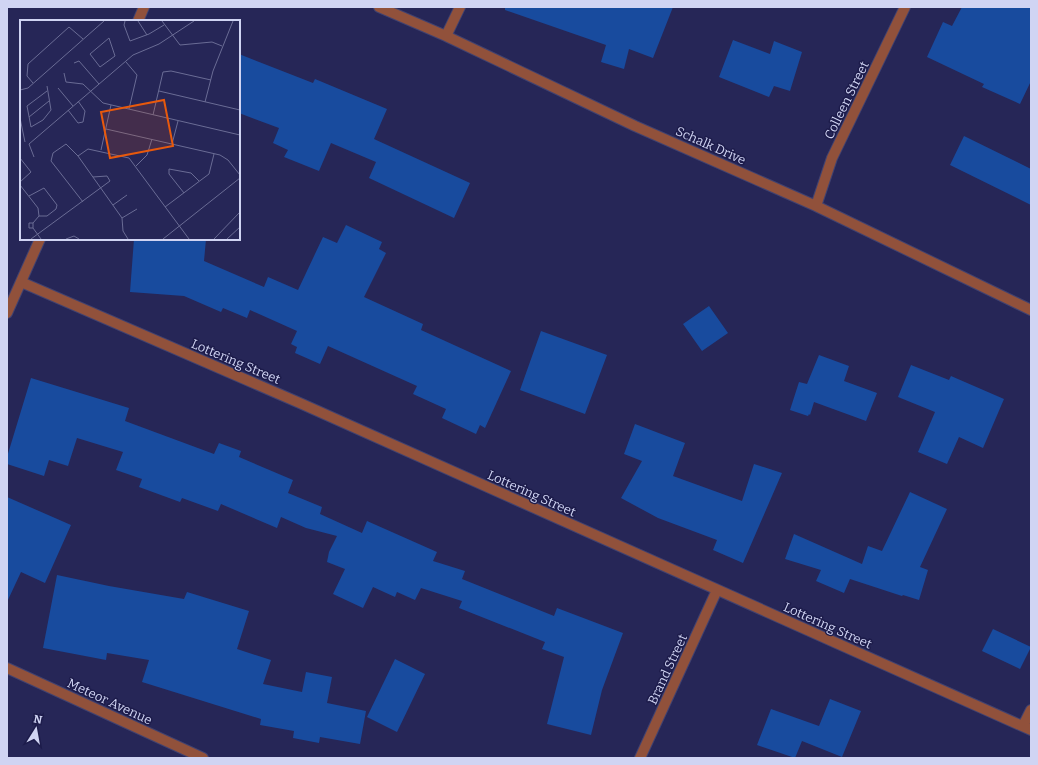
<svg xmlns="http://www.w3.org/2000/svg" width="1038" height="765" font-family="Bitter,serif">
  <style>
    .building { fill: #184b9e }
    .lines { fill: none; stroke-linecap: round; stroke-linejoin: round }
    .minor-casing { stroke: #414270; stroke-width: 12 }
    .minor { stroke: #91513b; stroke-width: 10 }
    .labels { text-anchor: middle; stroke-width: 3; stroke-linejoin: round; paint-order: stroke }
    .street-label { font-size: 13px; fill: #d0d4f3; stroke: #1d1c4b }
    .inset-road { fill: none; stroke: #6a6c95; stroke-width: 1 }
    .view { fill: #e8590c; fill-opacity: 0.15; stroke: #e8590c; stroke-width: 2 }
    .inset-edge { fill: none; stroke: #d0d4f3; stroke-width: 2 }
  </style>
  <rect width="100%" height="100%" fill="#262657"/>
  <!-- building -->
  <path class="building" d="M505,7h168l-20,51 -24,-9 -5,20 -23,-7 5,-17 -101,-35z
    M962,7h69v74l-11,23 -38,-17 2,-3 -57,-27 16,-35 9,4z
    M733,40l37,14 4,-13 28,11 -12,39 -16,-5 -5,11 -50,-20z
    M239,54l74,29 2,-4 72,30 -13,30 96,44 -16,35 -85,-40 7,-16 -45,-19 -12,28 -35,-14 4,-7 -15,-7 6,-15 -40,-15z
    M964,136l67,33v36l-81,-40z
    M346,225l36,17 -3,7 7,4 -22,44 59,27 -2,6 90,41 -26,57 -5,-3 -4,9 -34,-16 4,-9 -33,-15 4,-8 -89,-40 -8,18 -25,-11 2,-6 -6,-3 6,-13 -47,-21 -3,8 -24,-10 -2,4 -37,-16 -54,-4 4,-53h72l-2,22 60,26 4,-10 30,13 25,-53 14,6z
    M709,306l19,27 -26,18 -19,-27z
    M541,331l66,24 -22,59 -65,-24z
    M819,355l30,11 -5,15 33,12 -11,28 -52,-19 -4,13 -1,-1 -1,2 -18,-6 9,-28 8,2z
    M911,365l38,15 2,-4 53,23 -21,49 -24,-11 -12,27 -29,-12 17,-40 -37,-15z
    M31,378l98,30 -4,13 89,33 5,-11 22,8 -2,6 54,23 -5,13 34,14 -2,7 42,19 5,-12 70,31 -4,9 32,10 -3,8 92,37 3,-8 66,25 -21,57 -11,45 -44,-11 17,-67 -22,-8 3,-7 -86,-34 3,-7 -41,-13 -6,12 -18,-8 -2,5 -22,-10 -10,21 -30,-14 12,-25 -18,-7 2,-10 8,-16 -31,-8 -25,-11 -4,11 -56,-24 -3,7 -36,-13 -2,4 -41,-15 3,-8 -26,-9 7,-18 -46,-14 -9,28 -19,-6 -5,16 -37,-12v-7z
    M635,424l50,19 -12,33 69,25 12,-37 28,9 -39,90 -30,-13 4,-10 -59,-22 -37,-20 21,-37 -18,-7z
    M910,492l37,17 -27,58 8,3 -9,30 -16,-5 -1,1 -52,-17 -6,14 -28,-12 5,-11 -36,-11 9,-25 68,30 6,-18 14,5z
    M7,497l64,28 -26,58 -24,-11 -14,30z
    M57,575l52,11 75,13 3,-7 62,19 -12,38 34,11 -8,24 39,8 4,-20 26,5 -5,26 39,8 -6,33 -40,-7 -1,6 -26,-5 1,-7 -34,-6 1,-6 -119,-37 7,-22 -42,-7 -1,7 -63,-12z
    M993,629l38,18 -11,22 -38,-18z
    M395,659l30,15 -28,58 -30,-15z
    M830,699l31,12 -19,46 -40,-16 -7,17 -38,-13 14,-36 48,17z"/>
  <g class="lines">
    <!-- minor casing -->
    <g class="minor-casing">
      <path id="minor" d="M379,7l67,29 189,90 181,80 215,104
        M138,21l6,-14
        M446,36l14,-29
        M816,206l16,-48 73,-151
        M21,282l281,122 729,326
        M7,313l33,-74
        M7,668l196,90
        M1023,726l8,-16
        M640,758l77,-168"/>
    </g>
    <!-- minor -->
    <use href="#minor" class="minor"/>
  </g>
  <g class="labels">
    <!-- street labels -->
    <g class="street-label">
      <text transform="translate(846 100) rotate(-64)" y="5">Colleen Street</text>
      <text transform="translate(711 145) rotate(24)" y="5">Schalk Drive</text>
      <text transform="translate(236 361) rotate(23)" y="5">Lottering Street</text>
      <text transform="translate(532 493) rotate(24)" y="5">Lottering Street</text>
      <text transform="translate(828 625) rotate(24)" y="5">Lottering Street</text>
      <text transform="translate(667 669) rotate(-65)" y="5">Brand Street</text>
      <text transform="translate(110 701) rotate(25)" y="5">Meteor Avenue</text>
    </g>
  </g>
  <!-- overview -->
  <g transform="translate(20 20)">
    <rect width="220" height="220" fill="#262657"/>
    <path class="inset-road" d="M105,1l-1,4 6,16 19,-7 15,-9M118,1l9,14M142,1l18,24 32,-3 10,4M89,18l6,18 -15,11 -10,-13zM106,42l11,13 -8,34M54,43l5,-2 20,23M44,53l2,9 17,2 20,19 137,32M13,63l-6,-7 1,-12 41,-37 14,12M38,68l15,18M0,70l8,-2 76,-67M27,71l-20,15 4,21 12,-7 8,-10 -4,-24M139,71l81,19M185,82l8,-31 20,-50M48,90l10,13 5,-1 2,-11 -7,-10M133,95l10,-43 8,-1 40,9M9,97l20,-16M0,98l5,24M86,109l114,26 8,5 12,15M9,124l104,-89 26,-11 35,-23M9,124l5,13M152,124l6,-23M81,130l10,-45M58,136l10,-7 41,9 60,81M0,138l11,14 -11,10M116,146l11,-11 5,-16M0,165l18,23 1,8 -6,7M164,173l-15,-19v-5l22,4 8,8M9,176l15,-8 13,17 -1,4 -9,7h-8M63,182l-32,-41 2,-8 13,-9 12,12 44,62 1,13 5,8M93,185l14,-10M145,187l44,-33 5,-20M102,198l15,-9M13,208h-4v-5h4v5l8,11M11,219l79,-58 -3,-5 -14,1M46,219l8,-3 5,3M143,219l77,-61M194,219l26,-27M207,219l13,-12"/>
    <path class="view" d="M144,80l9,46 -63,12 -9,-46z"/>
    <rect width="220" height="220" class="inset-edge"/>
  </g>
  <!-- border -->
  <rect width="1038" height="765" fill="none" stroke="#d0d4f3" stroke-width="16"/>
  <!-- north arrow -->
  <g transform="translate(36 729) rotate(11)" stroke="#1d1c4b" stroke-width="3" paint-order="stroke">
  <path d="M0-3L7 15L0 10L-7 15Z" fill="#d0d4f3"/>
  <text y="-6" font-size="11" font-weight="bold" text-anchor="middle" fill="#d0d4f3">N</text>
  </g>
</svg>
